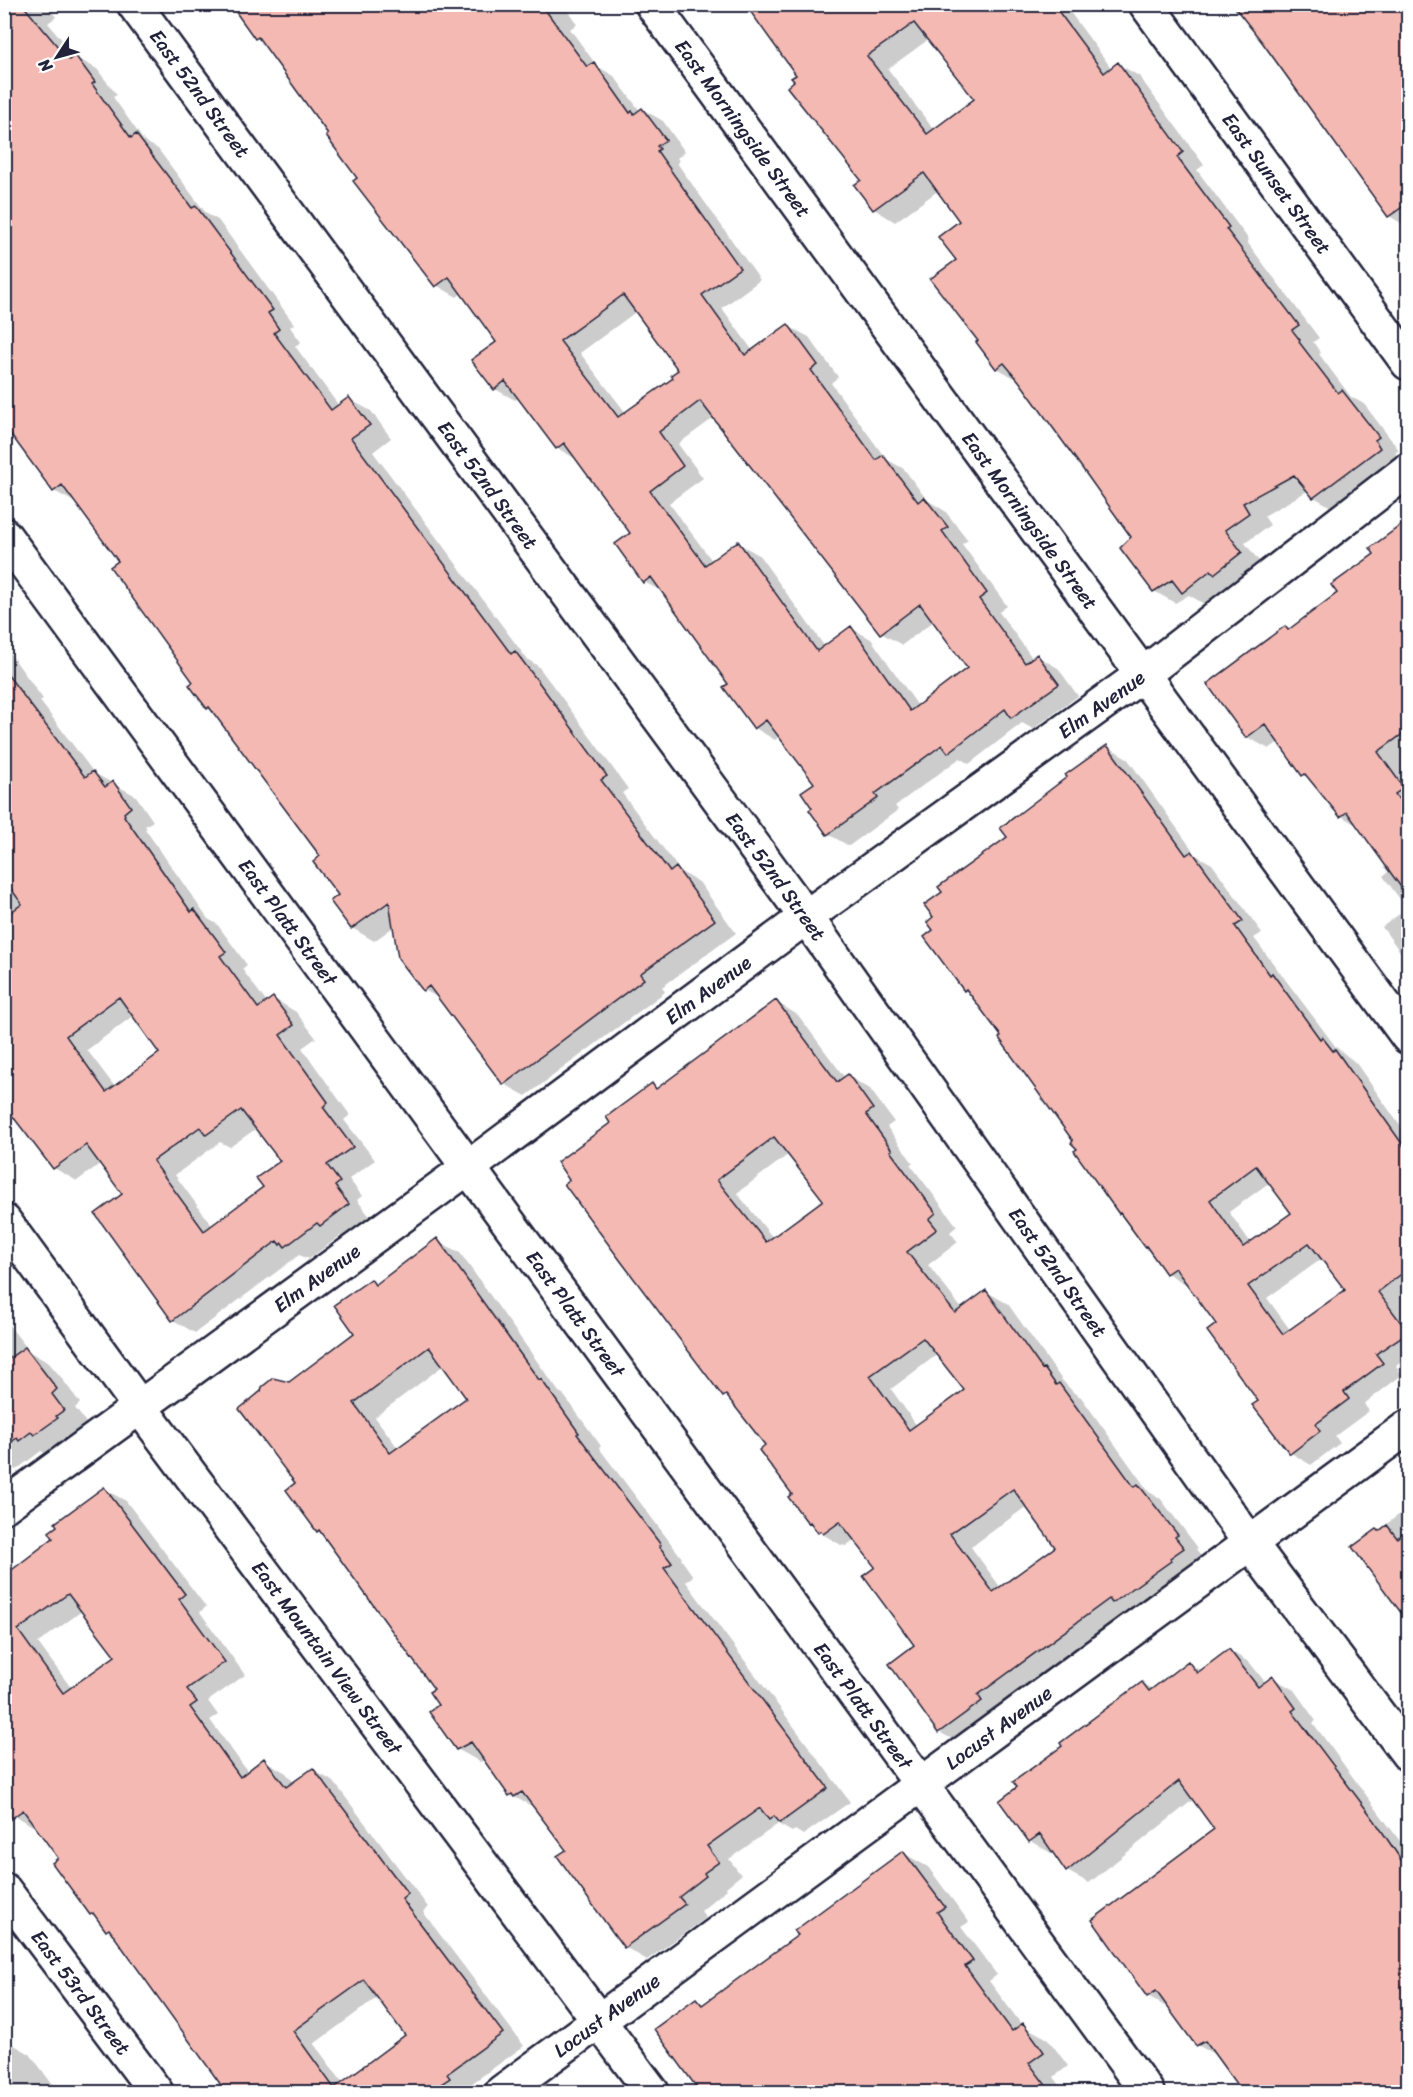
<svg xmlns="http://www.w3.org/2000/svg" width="1413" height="2097" font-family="Sriracha,sans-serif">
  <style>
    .shadow { fill: #0003; fill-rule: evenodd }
    .building { fill: #f4b9b2; stroke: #22223b; stroke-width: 1.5; fill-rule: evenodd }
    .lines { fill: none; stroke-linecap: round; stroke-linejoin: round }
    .street-casing { stroke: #22223b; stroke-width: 38 }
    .street { stroke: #fff; stroke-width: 33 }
    .labels { text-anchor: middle; stroke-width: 4.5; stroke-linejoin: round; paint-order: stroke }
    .street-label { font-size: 20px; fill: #22223b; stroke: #fff }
  </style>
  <rect width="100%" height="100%" fill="#fff"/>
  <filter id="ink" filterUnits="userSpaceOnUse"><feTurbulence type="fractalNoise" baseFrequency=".0167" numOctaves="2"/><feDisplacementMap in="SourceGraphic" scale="12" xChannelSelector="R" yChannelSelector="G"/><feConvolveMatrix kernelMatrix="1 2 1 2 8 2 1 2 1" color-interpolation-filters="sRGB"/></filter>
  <g filter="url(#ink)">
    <!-- shadow -->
    <path class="shadow" d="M4,4h42l10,13 -8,6 29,35 20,11 20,26 -4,2 31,44 14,8 44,59 5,6 11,6 30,41 46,63 -4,3 11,15 -6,4 44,60 10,-7 22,12 20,27 -18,14 154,207 11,7 24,32 66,91 -6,4 59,79 18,10 37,51 -74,54 3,5 -139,104 -22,-12 -62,-84 -18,-10 -29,-64 -21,15 -22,-13 -12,-33 -18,-39 -107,-144 -7,-4 -13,-26 -75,-120 -44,-59 -22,-12z
      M233,4h330l14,20 -7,5 27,37 17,10 26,35 2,-2 21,12 22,31 -8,6 2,3 -2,2 83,117 -38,28 31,43 35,-25 21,11 29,40 -7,6 55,76 18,10 23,31 18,11 23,29 -6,4 45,62 -8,6 34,47 4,-3 21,12 20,28 -45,33 -11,-6 -53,41 -9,-6 -65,48 3,4 -49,36 -21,-12 -14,-26 2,-25 -36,-47 -5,4 -20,-12 -25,-44 -65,-91 -21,-11 -12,-49 -54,-73 -21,-12 -37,-51 -5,3 -20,-11 3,-46 -36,-50 -5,4 -21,-12 -77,-106 -29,-45 -67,-92 -7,-4zM637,311l43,60 -5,7 -49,35 -46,-60zM715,417l166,216 21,12 32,-24 35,47 -51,38 -47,-67 -20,-11 -26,19 -66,-92 -21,-12 -25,19 -44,-59 34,-25 -25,-34z
      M746,4h318l48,65 6,-5 21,12 65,89 -7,5 52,70 -2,2 72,96 -6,4 8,11 -2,1 32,43 13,7 35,46 -4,3 6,7 -65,50 -22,-13 -5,-7 -45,26 6,9 -25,18 17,22 -26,20 -4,-2 -28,21 -15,-9 -14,8 -21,-12 -21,-54 -113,-158 -2,1 -21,-12 -17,-27 -19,-120 -22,-31 -44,32 -21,-13 -11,-29 -67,-98 2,-7zM929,39l47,60 -42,31 -46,-61z
      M1235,4h173v223l-19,-11z
      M1408,522v435l-7,-4 -19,-26 24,-18 -1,-3 -22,-30 5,-4 -4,-5 3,-3 -27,-37 -19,-11 -29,-36 -9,-5 -24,-33 -10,7 -22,-12 38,-109 5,3 49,-37 37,-40 -4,-6z
      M4,623l6,8 -6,4z
      M4,645l39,54 -3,2 54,72 42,23 17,25 -8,5 2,2 -2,1 63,90 9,5 30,41 -5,4 25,34 6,-5 23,14 20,26 -14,10 48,67 -6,5 31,40 -26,19 13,17 -5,4 14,18 -28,20 -3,-2 -31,23 -10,-4 -104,78 -22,-13 -49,-125 -23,-32 -24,18 -23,-13 -50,-66zM134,1015l27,38 -46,34 -28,-37zM257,1128l25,33 -17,26 -52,40 -38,-52 45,-33 10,5z
      M1107,746l20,12 69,97 16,9 50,69 -8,5 82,109 20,16 52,74v220l-12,9 6,9 -38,29 5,7 -34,25 5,7 -29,22 -20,-12 -31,-52 -42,-77 -30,-40 -1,1 -20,-12 -43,-58 -4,-2 -44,-72 -73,-105 -31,-42 -7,-4 -39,-53 9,-6 74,-93zM1270,1182l23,31 -42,30 -22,-31zM1323,1258l24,32 -56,41 -24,-33z
      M776,1002l22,13 47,63 3,-2 22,13 24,33 -7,5 26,36 -3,1 47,62 -7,6 8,10 -30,23 34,44 25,-17 21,12 54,76 12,13 7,4 68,95 11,6 38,50 -2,1 8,12 -243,183 -22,-12 -23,-86 -39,-78 -22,-29 -9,7 -5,-1 -22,-13 -5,-7 -5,-3 -41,-77 -37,-46 -7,-4 -112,-272 40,-38 6,4zM789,1154l36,47 -52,37 -36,-45zM938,1354l28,36 -49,36 -26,-37zM1027,1506l30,41 -56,41 -30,-41z
      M437,1240l23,13 99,139 4,2 38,52 -2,2 83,110 -1,1 12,17 -7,6 164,220 -47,33 -8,-5 -3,2 -14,-8 -49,35 12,16 -15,12 1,2 -26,22 5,7 -59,42 -22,-13 -57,-97 -34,-43 -24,-12 -25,-35 -5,2 -23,-13 -17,-43 -4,-17 -112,-155 -6,-4 -21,-47 -7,-100 66,-50 15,-52 6,3zM444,1365l24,33 -70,50 -23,-31zM529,1788l-10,8v-4z
      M4,1319l26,33 19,11 11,13 20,27 -5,5 12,16 -8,6 1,2 -22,16 -4,-2 -10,7 -3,-2 -25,19 -12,-7z
      M104,1489l22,12 80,106 -6,5 45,63 -37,26 10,14 -8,5 38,52 16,-12 22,13 8,10 19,-13 21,12 94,125 -5,5 101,134 -64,46h-232l-112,-157 -9,-5 -9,-12 -7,-4 -31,-55 -24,-31 -21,-12 -11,-15v-234l9,4 42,-32zM82,1611l35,45 -45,33 -34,-46zM378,1997l29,39 -64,47 -29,-39z
      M1408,1508v112l-54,-72z
      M1229,1650l21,13 16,20 7,-5 21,12 22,31 -3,2 95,129v240h-164l-26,-36 -21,-11 -28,-36 -21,-13 68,-167 -22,-30 -105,84 -22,-12 -13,-20 -3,2 -21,-12 35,-95 78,-63 10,6 35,-26 13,8z
      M903,1853l25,14 41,55 -8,5 36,48 -8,6 33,44 26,14 20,27 -14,11 11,15h-357l-11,-6v-86l8,5 95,-69z
      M9,2042l21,12 28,38h-54v-47z"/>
    <!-- building -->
    <path class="building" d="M4,4h18l47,56 6,-5 20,27 -3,2 39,54 5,-4 56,74 4,-2 77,104 -5,3 11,16 -5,4 57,77 18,-13 21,28 -19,13 160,216 4,-3 25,33 67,92 -6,4 69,92 6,-5 39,53 -75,54 4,5 -141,106 -74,-99 -6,5 -25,-33 -9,-56 -38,27 -21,-28 8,-6 -25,-33 7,-6 -111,-149 -2,2 -18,-24 4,-3 -83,-115 8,-6 -56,-76 -9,7 -49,-67z
      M230,4h311l46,63 7,-5 36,51 2,-2 2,3 8,-6 24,32 -9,6 3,3 -3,2 83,117 -38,27 43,60 43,-31 30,41 -7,5 65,90 7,-5 35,47 6,-5 24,30 -6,4 45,62 -8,6 46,64 12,-9 22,30 -48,34 -6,-9 -57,44 -6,-8 -67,49 3,4 -51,37 -18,-25 3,-2 -11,-16 13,-9 -48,-63 -12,9 -31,-42 5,-3 -77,-107 -8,6 -28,-39 15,-11 -66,-90 -8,6 -51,-68 -11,9 -23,-30 25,-18 -47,-65 -14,10 -82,-106 4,-3 -31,-42 2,-2 -70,-97 -3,2zM623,295l55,75 -7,5 2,3 -55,39 -58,-76zM700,401l180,233 40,-30 47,64 -57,43 -59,-85 -34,25 -79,-110 -33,24 -55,-74 33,-25 -24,-34z
      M745,4h308l51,69 14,-11 65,90 -6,5 52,70 -3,2 73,96 -7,5 8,10 -1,2 39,51 4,-3 37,47 -4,3 5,8 -67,50 -19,-23 -51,28 6,10 -24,17 17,22 -28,22 -3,-4 -29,23 -10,-13 -19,12 -33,-44 11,-11 -54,-76 -58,-80 -15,-18 -8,6 -20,-27 2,-1 -48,-62 26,-19 -18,-23 21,-16 -35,-48 -51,37 -19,-25 7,-5 -74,-93 7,-6 -3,-3 5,-3zM914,23l60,76 -47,35 -60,-78z
      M1232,4h164l12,17v182l-20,14 -126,-175z
      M1408,520v210l-30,22 26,36 -9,6 13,18v85l-61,-85 -7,5 -35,-43 -3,2 -37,-52 -19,14 -39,-54 78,-58 3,4 49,-37 -6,-8 43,-31 -4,-6z
      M4,670l81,107 8,-6 12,16 8,-6 18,26 -7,6 1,2 -1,1 67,96 3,-3 32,43 -6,4 38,52 15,-11 21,28 -14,10 48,67 -5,5 30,40 -26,18 13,17 -5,4 14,18 -29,22 -3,-3 -32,24 -3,-4 -2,2 -3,-4 -105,80 -77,-107 27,-20 -36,-49 -33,24 -49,-64v-188l18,-13 -18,-25zM119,997l40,56 -53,39 -40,-56zM241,1110l39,51 -24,17 7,9 -59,44 -51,-70 47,-34 6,8z
      M1107,745l79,110 6,-4 51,70 -8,5 35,49 2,-2 48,66 2,-2 11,14 2,-2 73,103v117l-30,23 30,40 -32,22 7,9 -39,29 5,7 -33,25 4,7 -30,23 -38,-49 6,-4 -51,-70 9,-7 -41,-56 -9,6 -20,-28 -1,1 -25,-34 -1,1 -45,-63 3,-2 -6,-6 2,-2 -74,-103 2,-2 -35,-47 -2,2 -40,-54 9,-7 -6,-8 6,-5 -9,-12 18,-13 -4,-5 69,-50 -7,-9 67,-51 -2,-2zM1256,1166l35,47 -48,34 -33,-47zM1309,1243l36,47 -62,44 -35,-48z
      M776,1000l61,82 11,-8 25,35 -7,5 26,36 -2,1 46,62 -7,6 8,10 -30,23 48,61 31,-23 56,79 2,-1 12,17 3,-2 75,104 4,-3 40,51 -3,2 9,11 -14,10 1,3 -59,42 -3,-4 -131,96 4,6 -44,32 -49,-69 25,-19 -51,-69 12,-9 -35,-45 -17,12 -2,-3 -3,2 -8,-11 -2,1 -20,-26 4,-3 -33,-44 6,-5 -39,-50 -3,2 -106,-141 -53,-72 5,-4 -12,-18 53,-39 -4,-6 46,-34 4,6zM774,1137l49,63 -57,42 -49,-62zM923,1338l41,52 -55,40 -39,-54zM1013,1489l42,58 -62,45 -43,-58z
      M437,1238l102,142 2,-1 38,54 -2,1 84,111 -2,1 13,17 -8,5 164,220 -48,35 -6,-7 -5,4 -9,-12 -53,38 12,16 -15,11 2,3 -27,21 6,7 -61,44 -67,-92 9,-6 -44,-58 -8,5 -2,-3 -3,2 -38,-54 -15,8 -27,-38 9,-7 -9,-13 5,-3 -115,-159 -2,2 -31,-42 9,-7 -56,-74 22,-18 1,-4 11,-9 16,4 65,-49 -20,-28 37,-26 4,6zM429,1347l37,51 -76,55 -36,-50z
      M25,1347l32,42 -5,5 12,16 -8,6 2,2 -24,17 -3,-3 -12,9 -2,-3 -13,9v-85z
      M104,1487l81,107 -6,5 46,63 -38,27 10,13 -7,5 50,70 24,-19 22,29 27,-19 95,126 -6,5 101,134 -56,41 3,4 -21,14h-203l-117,-163 -3,2 -13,-18 -3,2 -38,-52 6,-5 -35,-48 -19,14v-248l49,-38 -4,-6 8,-6 -2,-3zM68,1594l47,62 -52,37 -45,-63zM364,1980l41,55 -71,53 -41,-57z
      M1387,1525l10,13 11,-9v93l-56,-75 25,-18 2,2z
      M1229,1649l29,38 15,-11 23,32 -4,3 83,110 33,49v222h-166l-37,-51 -9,5 -40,-55 -9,6 -55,-77 122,-91 -35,-48 -113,91 -26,-38 -11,8 -30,-41 18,-14 -4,-5 49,-36 -2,-3 82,-61 7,9 39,-30 9,12z
      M903,1851l42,56 -8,5 36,49 -8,5 47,65 11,-8 21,29 -15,11 22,29h-351l-46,-63 42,-31 6,7 96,-70 -4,-4z"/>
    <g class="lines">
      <!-- street casing -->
      <g class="street-casing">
        <g id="street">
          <path id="s1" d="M134,4l672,913 444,626 158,211"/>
          <path id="s2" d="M652,4l756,1033"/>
          <path id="s3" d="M1146,4l262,359"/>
          <path id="s4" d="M4,535l1143,1557"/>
          <path id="s5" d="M4,1221l135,185 513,686"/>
          <path id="s6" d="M4,1506l465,-339 337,-250 336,-242 266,-205"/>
          <path id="s7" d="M4,1890l152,202"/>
          <path id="s8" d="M502,2092l906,-665"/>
        </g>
      </g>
      <!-- street -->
      <use href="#street" class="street"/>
    </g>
  </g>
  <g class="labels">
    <!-- street labels -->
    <g class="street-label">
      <text dy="7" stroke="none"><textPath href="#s1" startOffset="111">East 52nd Street</textPath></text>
      <text dy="7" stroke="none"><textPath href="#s2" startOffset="154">East Morningside Street</textPath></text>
      <text dy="7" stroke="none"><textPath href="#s3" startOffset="222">East Sunset Street</textPath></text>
      <text dy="7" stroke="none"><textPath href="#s1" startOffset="597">East 52nd Street</textPath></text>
      <text dy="7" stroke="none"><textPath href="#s2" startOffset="640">East Morningside Street</textPath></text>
      <text dy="7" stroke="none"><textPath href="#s6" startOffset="1359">Elm Avenue</textPath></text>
      <text dy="7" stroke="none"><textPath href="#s1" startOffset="1083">East 52nd Street</textPath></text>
      <text dy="7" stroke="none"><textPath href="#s4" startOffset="480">East Platt Street</textPath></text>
      <text dy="7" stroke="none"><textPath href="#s6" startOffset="873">Elm Avenue</textPath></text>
      <text dy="7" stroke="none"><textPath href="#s1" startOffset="1569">East 52nd Street</textPath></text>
      <text dy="7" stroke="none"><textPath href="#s6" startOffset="387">Elm Avenue</textPath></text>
      <text dy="7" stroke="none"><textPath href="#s4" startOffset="966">East Platt Street</textPath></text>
      <text dy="7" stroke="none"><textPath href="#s5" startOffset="543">East Mountain View Street</textPath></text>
      <text dy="7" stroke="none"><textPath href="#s4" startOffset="1452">East Platt Street</textPath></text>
      <text dy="7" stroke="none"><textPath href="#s8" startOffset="616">Locust Avenue</textPath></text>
      <text dy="7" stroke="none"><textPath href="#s7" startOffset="128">East 53rd Street</textPath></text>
      <text dy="7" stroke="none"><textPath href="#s8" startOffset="130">Locust Avenue</textPath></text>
    </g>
  </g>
  <!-- margin -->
  <rect width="1413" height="2097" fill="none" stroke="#fff" stroke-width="24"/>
  <rect x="12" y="12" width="1389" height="2073" fill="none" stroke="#22223b" stroke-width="2" filter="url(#ink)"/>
  <!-- north arrow -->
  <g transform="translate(57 57) rotate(234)" stroke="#ffffff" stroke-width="4.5" paint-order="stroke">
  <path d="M0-4.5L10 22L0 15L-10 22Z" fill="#22223b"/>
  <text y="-9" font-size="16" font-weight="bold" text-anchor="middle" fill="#22223b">N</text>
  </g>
</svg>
